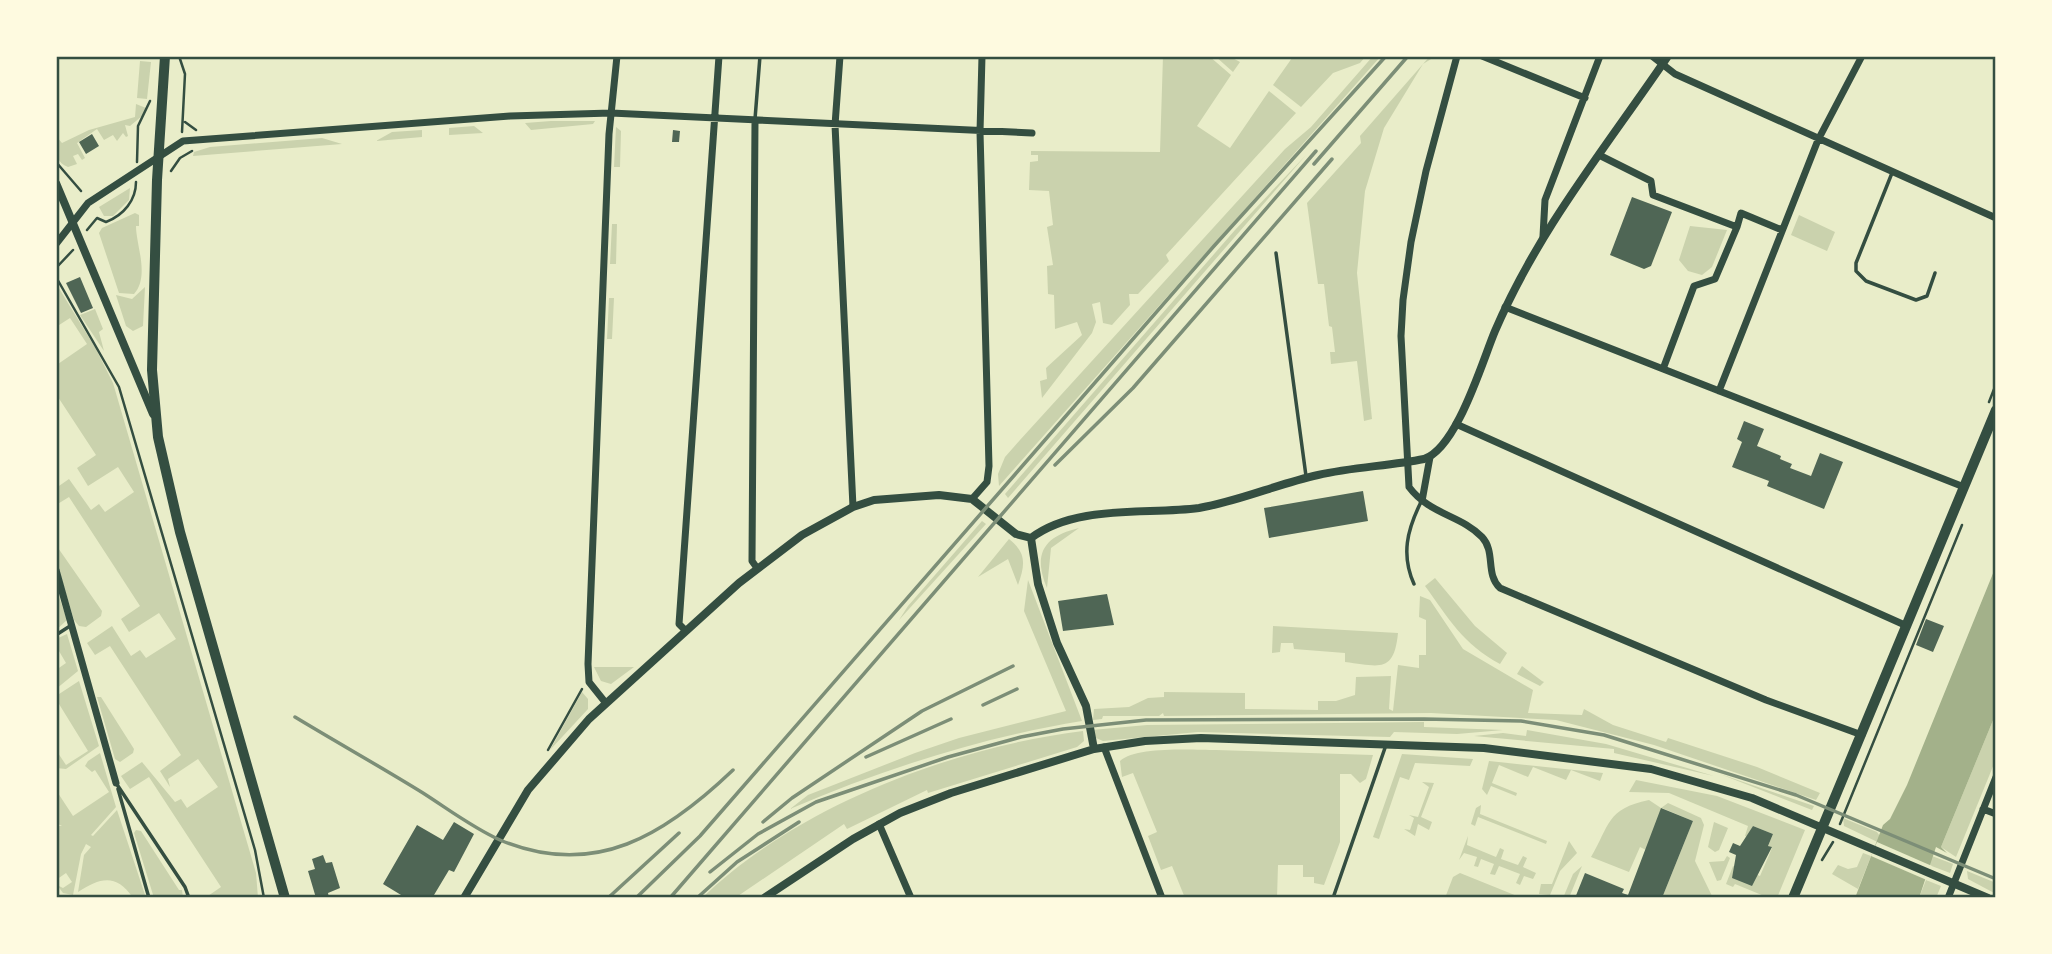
<svg xmlns="http://www.w3.org/2000/svg" width="2052" height="954" font-family="'Alegreya Sans',sans-serif">
  <style>
    .green { fill: #cad2ad }
    .water { fill: #a3b18a }
    .pier { fill: #e9edc9 }
    .building { fill: #4f6655 }
    .lines { fill: none; stroke-linecap: round; stroke-linejoin: round }
    .path { stroke: #344e41; stroke-width: 2.5 }
    .service { stroke: #344e41; stroke-width: 3.5 }
    .minor { stroke: #344e41; stroke-width: 7 }
    .tertiary { stroke: #344e41; stroke-width: 8 }
    .primary { stroke: #344e41; stroke-width: 10 }
    .rail { stroke: #7c8e77; stroke-width: 3.5 }
    .neatline { fill: none; stroke: #344e41; stroke-width: 2.5 }
  </style>
  <rect width="100%" height="100%" fill="#e9edc9"/>
  <!-- green -->
  <path class="green" d="M1163,56h46l22,19 -34,51 33,22 39,-57 27,22 -130,142 3,6 -31,33h-9l1,11 -18,20 -9,-2 -3,-21 -8,2 4,18 -4,11 -50,65 -2,-17 7,-2 -1,-11 36,-33 -5,-13 -22,7 -1,-34 -6,-1 -1,-28 6,-1 -6,-38 6,-2 -4,-34 -20,-1 1,-28 8,-1v-6h-7v-4l129,1z
    M1215,56h14l11,6 -7,10z
    M1290,56h76l-6,7 -27,10 -32,34 -28,-22 19,-27z
    M1373,56h8l-382,430 -1,-12 7,-17 15,-17 265,-291 26,-22z
    M1430,56h6l-13,8 -39,64 -19,63 -8,82 15,146 -8,2 -7,-60 -26,3 -1,-12h5l-3,-25 -3,-1 -5,-42h-6l-11,-81 54,-60 -1,-7z
    M140,61l11,1 -4,37 -10,-1z
    M136,104l10,4 -4,8 -12,10 -5,-1 3,11 -2,1 -3,-4 -6,8 -4,-6 -9,5 -7,-11 -20,14 8,15 -3,2 -4,-6 -5,2 4,8 -9,3c-14,-5 -12,-18 -12,-31l6,7 27,-13 46,-13z
    M551,121h44l-2,3 -62,6 -6,-7z
    M474,126l9,7 -34,2v-7z
    M616,127l5,4 -1,36h-6z
    M422,130v7l-46,4 16,-9z
    M322,138l20,6 -149,12 1,-4 16,-5z
    M1306,155l-298,343 -3,-4 230,-264z
    M130,188l-1,12 -16,16h-9l-5,-9z
    M135,213l4,2v11h-3c0,19 14,50 -2,68l-15,-1 -20,-60 3,-5z
    M1799,215l36,17 -8,19 -36,-16z
    M612,224h5l-1,40h-6z
    M1690,226l37,4 -15,37 -10,8 -14,-4 -9,-11z
    M57,285l39,64 17,34 143,490 2,25h-53l16,-11 -72,-110 -19,12 -9,-13 21,-14 33,40 6,-3 6,9 31,-21 -20,-28 -30,20 2,8 -10,-16 21,-16 -71,-109 -15,9 -8,-12 25,-17 19,30 9,-6 6,8 30,-19 -17,-26 -30,19 -8,-13 19,-13 -71,-109 -13,8v-17l13,-9 22,31 8,-6 6,8 29,-20 -16,-25 -30,19 -11,-18 19,-13 -40,-61v-33l2,3 29,-20 -17,-26 -14,9z
    M145,287l-2,39 -10,5 -7,-5 -10,-31 16,4z
    M609,298h5l-2,41h-5z
    M95,309l8,20 -4,3 5,19 -24,-36z
    M982,521l4,3 -87,96 9,-14z
    M1079,528l-28,20 -4,40c-15,-35 -2,-52 32,-60z
    M1009,539c18,14 16,26 9,46l-10,-26 -30,18z
    M56,545l46,66 -1,5 -15,11 -7,-1 -5,-6 -18,-60z
    M1435,578l40,48 32,27 -7,11c-37,-20 -51,-45 -75,-78z
    M1028,580l54,141c-99,16 -199,48 -292,88l18,-14 107,-42 44,-15 107,-27 -42,-100z
    M56,588l11,32 -11,10z
    M1420,596l10,4 33,49 70,41 -5,23 54,2 2,-6 29,16 53,17 2,-4 89,29 63,26 -4,7 -162,-55 -98,-25 -125,-7 -267,3 -1,-3 -4,3h-56l-1,3 -9,1 1,-11 35,-2 19,-9 16,-1v-5l81,1v16l73,1v-9h18l19,-6 1,-18 35,-1 -2,33 4,2 5,-46 21,3v-13h7v-35l-7,-3z
    M1273,626l125,7c-4,41 -19,33 -53,29v-9l-51,-4 -1,-6h-12l-1,9 -8,1z
    M67,634l11,37 -22,18v-19l10,-7 -10,-17v-7z
    M1522,666l20,15 2,1 -4,4 -23,-12z
    M594,667h40l-23,17 -10,-3z
    M79,681l20,65 -33,23 -10,-1v-18l10,15 22,-14 -29,-47 -3,2v-10z
    M582,692l6,7v10l-38,41z
    M97,697h4l33,52 -1,4 -13,9 -5,-3z
    M1996,713v46l-40,98 -15,-10z
    M1424,722v5l79,3 -46,4 -63,-2 -4,5 -192,-5 -95,9 -7,-3 -4,-8 55,-5z
    M1527,730l79,14 108,32 -100,-23v-4l-140,-13 29,-3 23,3z
    M1083,731l1,10 -7,6 -149,46 -1,-3 -80,39 -3,-5 -109,74h-33c95,-92 251,-151 381,-167z
    M1216,750l157,5 -7,24 -6,4 -9,-9h-11v68l-16,43 -10,-2v-6h-11v-12h-25l-1,33h-92l-13,-32 -11,4 -13,-34 9,-4 -24,-59 -11,4 -2,-16c16,-15 74,-11 96,-11z
    M100,753l16,54 -25,28 2,1 24,-26 29,88h-13c-17,-25 -33,-20 -55,-6l6,-37 7,-8 -5,-3 -5,10 -8,41 -10,-2 -6,-8 6,3 9,-6 -6,-9 -10,7v-54h6l-6,-3v-33l17,26 36,-24 -14,-22 -3,2 -7,-6 3,-5z
    M1402,754l71,5 -3,7 -55,-3 -6,17 -9,-3 -21,62 -6,-2z
    M1489,761l114,12 -3,8 -29,-11 -5,10 -33,-13 -5,10 -29,-12 -7,18 25,10 -1,3 -25,-10 -4,9 -5,-6z
    M1720,774l94,32 -2,4z
    M1636,780l81,16 88,34 -28,68h-8l-34,-14 -2,3 -7,-3 7,-18 27,10 12,-28 -4,-2 5,-12 -20,-8 -5,11 -3,-1 3,-10 -79,-33 -40,-1z
    M1422,782l12,1 -13,34 11,5 -3,8 -11,-6 -3,12 -11,-7 6,1 4,-12 -5,-3 9,2 11,-30z
    M1649,800l12,8 7,-5 33,15 3,7 -9,36 18,37h-51l31,-77 -31,-13 -16,42 -6,-3 -11,25 -38,-15c19,-32 15,-48 58,-57z
    M1481,805l-1,9 67,27 -1,3 -68,-27 -3,9 -4,-2 5,-16z
    M1843,818l34,14 11,15 -44,-21z
    M1714,822l14,6 -9,22 -4,2 -7,-5z
    M136,830l5,1 38,59h3l1,8h-29l-20,-65z
    M1468,836l-1,9 29,12 4,-9 4,2 -3,9 17,6 5,-9 4,2 -4,9 13,6 -3,6 -9,-3 -4,9 -4,-2 4,-9 -21,-8 -4,9 -5,-1 4,-10 -13,-5 -3,8 -4,-1 3,-9 -13,-4 -5,7z
    M1569,841l8,12 -17,18 -10,24 -11,-1 2,-10h11z
    M1863,853l8,3 -13,33 -26,-15 6,-9 10,4 9,-2z
    M1727,856l3,2 -9,22 -4,1 -8,-19 15,-1z
    M1932,856l21,8 -3,9 -21,-8z
    M1582,866l-13,32h-6l10,-24z
    M1967,871l29,12v11l-28,-15z
    M1460,873l62,25h-77l8,-21z
    M1926,880l15,6 -5,12h-17z"/>
  <!-- water -->
  <path class="water" d="M1996,566v147l-55,134 6,6 -11,-6 -17,51h-64l28,-73 7,-6 17,-34z"/>
  <!-- pier -->
  <path class="pier" d="M1877,842l55,24 -3,15 -58,-25z"/>
  <!-- building -->
  <path class="building" d="M673,130l7,1 -1,11h-7z
    M92,134l7,12 -13,8 -7,-12z
    M1632,197l40,15 -21,54 -7,3 -34,-14z
    M80,277l13,31 -12,5 -15,-30z
    M1744,421l20,8 -7,17 24,10 -1,3 12,5 -2,4 21,8 9,-23 23,9 -19,47 -57,-23 2,-5 -37,-14 10,-25 -5,-3z
    M1363,491l5,30 -99,17 -5,-30z
    M1107,594l7,31 -51,6 -5,-30z
    M1926,619l18,7 -11,26 -17,-7z
    M1661,808l32,13 -31,77h-87l10,-25 39,16 -2,4 6,2z
    M454,822l20,12 -20,38 -5,-2 -15,25 6,3h-34l-23,-14 34,-59 26,15z
    M1753,826l20,8 -5,12 4,1 -20,39 -20,-8 4,-23 -7,-3 4,-9 7,3z
    M323,855l3,8 6,-1 8,26 -12,5 1,5h-13l-8,-27 7,-2 -3,-10z"/>
  <g class="lines">
    <!-- path -->
    <path class="path" d="M179,56l6,18 -3,58
      M185,122l11,8
      M56,162l25,29
      M137,162l1,-36 12,-25
      M171,171l9,-13 12,-7
      M87,230l10,-12 9,4c18,-7 30,-22 30,-40
      M56,268l17,-18
      M56,277l63,110 136,463 9,48
      M1989,402l7,-18
      M548,750l34,-61
      M1840,824l122,-299
      M1822,860l11,-18"/>
    <!-- service -->
    <path class="service" d="M755,119l5,-63
      M1892,173l-36,90v8l10,10 50,19 11,-4 8,-23
      M1276,253l30,223
      M1414,584c-13,-29 -7,-54 7,-82
      M56,635l14,-9
      M116,783l69,104 4,11
      M118,789l31,109
      M1333,898l53,-153"/>
    <!-- minor -->
    <path class="minor" d="M840,56l-5,69 18,382
      M1457,56l-31,115 -15,71 -8,58 -2,36 8,151c21,28 52,28 73,50 14,15 3,37 18,51l266,112 96,35
      M1482,56l103,42
      M1652,56l23,18 321,144
      M755,121l-3,440 5,7
      M1599,155l52,26 2,14 84,32 4,-14 41,17
      M1543,236l2,-36 55,-144
      M56,244l32,-41 95,-62 327,-25 101,-3 421,20
      M1505,307l459,180
      M1663,369l31,-83 21,-7 22,-52
      M1719,391l99,-251 44,-84
      M1456,424l451,202
      M972,499l15,-17 2,-16 -9,-334 2,-76
      M1422,501l8,-44
      M56,570l60,213
      M685,630l-6,-6 40,-568
      M605,702l-16,-20 -1,-18 21,-530 8,-78
      M1104,747l58,151
      M1983,809l13,5
      M879,824l32,74
      M1948,898l48,-121"/>
    <!-- tertiary -->
    <path class="tertiary" d="M56,183l97,231
      M1031,538c45,-34 115,-23 168,-30 41,-7 78,-24 119,-33 35,-8 71,-9 106,-16 33,-11 58,-97 71,-128 43,-101 112,-185 173,-275
      M1031,538l7,46 19,59 29,63 8,43
      M464,898l64,-108 61,-71 150,-136 63,-48 51,-28 21,-7 65,-5 33,4 44,35 15,4
      M764,898l89,-59 47,-26 51,-20 143,-44 51,-8 56,-3 283,10 167,21 101,29 236,100"/>
    <!-- primary -->
    <path class="primary" d="M165,56l-8,124 -5,190 6,67 22,95 105,366
      M1793,898l203,-488"/>
    <!-- rail -->
    <path class="rail" d="M1314,164l94,-108
      M1055,465l78,-77 199,-229
      M983,705l34,-16
      M295,717c43,26 86,50 128,76 25,16 50,35 77,47 95,40 166,-6 233,-70
      M866,757l85,-38
      M763,822l29,-24 130,-87 91,-45
      M710,872l48,-38 58,-32 132,-45 73,-20 42,-8 83,-9 278,-1 97,2 83,14 192,60 200,84
      M608,898l71,-65
      M636,898l64,-62 514,-590 172,-190
      M670,898l646,-747
      M697,898l40,-36 62,-40"/>
  </g>
  <!-- border -->
  <rect width="2052" height="954" fill="none" stroke="#fefae0" stroke-width="116"/>
  <rect x="58" y="58" width="1936" height="838" class="neatline"/>
</svg>
